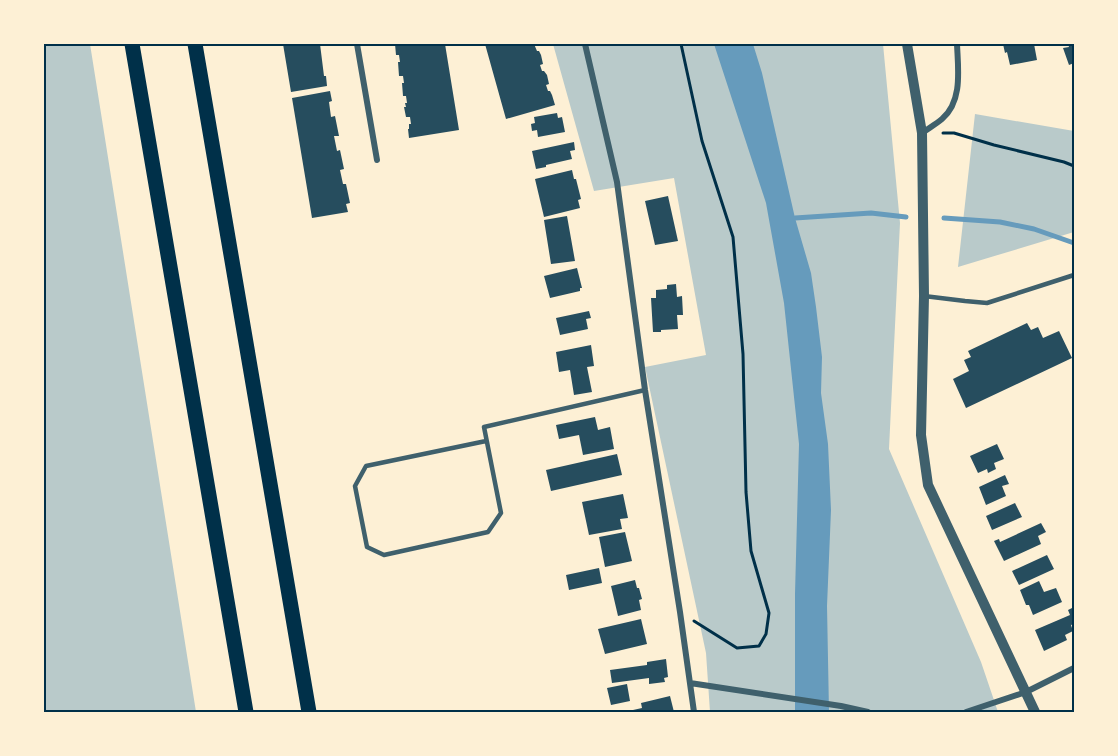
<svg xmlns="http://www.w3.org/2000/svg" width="1118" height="756" font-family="'Work Sans',sans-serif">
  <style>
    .green { fill: #b9caca }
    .water { fill: #669bbc }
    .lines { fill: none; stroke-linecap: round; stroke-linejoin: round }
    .stream { stroke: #669bbc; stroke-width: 5 }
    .building { fill: #264d5e }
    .path { stroke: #003049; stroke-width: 3 }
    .service { stroke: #3f606c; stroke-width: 4.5 }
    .minor { stroke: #3f606c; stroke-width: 6 }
    .tertiary { stroke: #3f606c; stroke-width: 10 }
    .motorway { stroke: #003049; stroke-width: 15 }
    .neatline { fill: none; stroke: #003049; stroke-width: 2 }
  </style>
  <rect width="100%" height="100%" fill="#fdf0d5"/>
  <!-- green -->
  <path class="green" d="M44,44h46l106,668h-152z
    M553,44h330l17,179 -11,226 92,213 17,50h-288l-4,-59 -61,-286 61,-12 -32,-177 -80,13z
    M975,114l99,17v101l-116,35z"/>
  <!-- water -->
  <path class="water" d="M714,44h39l9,29 33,145 16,55 5,34 6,50 -1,36 7,51 3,66 -4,96 2,106h-34v-118l4,-150 -15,-141 -18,-100z"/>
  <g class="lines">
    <!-- stream -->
    <path class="stream" d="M795,218l76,-5 35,4
      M944,218l56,4 34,7 40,14"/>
  </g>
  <!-- building -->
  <path class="building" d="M283,44h37l4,32h2l1,10 -36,6z
    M395,44h50l14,86 -50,8 -1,-9h1v-5h2l-1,-7h-4l-2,-10h2l-1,-4h2l-1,-7h-3l-1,-13h2l-1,-7h-4l-1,-14h2l-1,-7h-3z
    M485,44h49l3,7h2l2,4 2,9 -3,1 2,6h2l3,4 2,9 -3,1 2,6h2l2,4 3,10 -49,14z
    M1003,44h18l1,1 12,-1 3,16 -27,5 -3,-13 -2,1z
    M1068,44h6v19l-5,2 -6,-17 6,-1z
    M330,91l2,10 -3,1 2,15 4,-1 4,20h-5l3,15 3,-1 4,19 -4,1 3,14h3l4,19 -4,1 2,8 -36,6 -20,-120z
    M557,113l1,5 4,-1 3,15 -27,5 -1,-7 -5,1 -1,-7 4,-1 -1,-6z
    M574,142l1,8 -5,1 2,8 -26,6v2l-10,2 -4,-18z
    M572,170l2,9h2l5,20 -3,1 2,8 -36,9 -9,-38z
    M668,196l10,45 -23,4 -10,-44z
    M567,216l8,45 -24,3 -7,-44z
    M577,268l5,20h-2v3l-30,7 -6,-22z
    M676,284l1,13 5,-1 1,19h-6l1,14 -17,1v2h-8l-2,-34h5v-8l11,-1v-4z
    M589,311l2,7 -5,1 2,10 -28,6 -4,-17z
    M1027,323l4,7 7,-3 5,11 16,-7 13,27 -106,50 -13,-29 16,-8 -5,-11 7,-3 -3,-6z
    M591,345l3,21 -7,1 5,25 -18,3 -4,-25 -11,2 -3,-20z
    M595,417l3,13 12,-3 4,22 -31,6 -4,-20 -20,4 -3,-14z
    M997,444l7,15 -10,4 2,6 -8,4 -1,-4 -9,4 -8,-17z
    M617,454l5,21 -71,16 -5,-21z
    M1005,475l4,9 -7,2 4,10 -20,9 -7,-18z
    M623,494l5,24 -8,1 2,10 -33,6 -7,-33z
    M1015,503l7,14 -30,13 -6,-14z
    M1041,523l5,9 -8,4 3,8 -37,17 -10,-20 5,-2 1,3z
    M625,532l7,29 -27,6 -6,-30z
    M1047,555l7,14 -35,16 -7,-14z
    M599,568l3,15 -33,7 -3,-15z
    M635,580l2,8h2l3,11 -3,1 2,10 -23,6 -7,-30z
    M1039,581l5,11 12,-4 6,14 -29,13 -4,-10h-3l-6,-15z
    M1074,607v17l-3,1 2,6 -8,4 2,5 -23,11 -9,-21 35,-15 -2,-5z
    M641,619l6,25 -42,10 -7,-25z
    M666,659l2,18 -4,1 1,4 -16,2v-6l-37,5 -2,-13 37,-5v-3z
    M627,684l3,17 -19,4 -4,-17z
    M670,696l4,16h-40l-1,-2 9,-2 -1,-5z"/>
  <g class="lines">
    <!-- path -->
    <path class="path" d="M681,44l21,97 31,96 10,117 3,138 5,59 18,62 -3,21 -7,12 -22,2 -43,-27
      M943,133h11l40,12 70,17 10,4"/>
    <!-- service -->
    <path class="service" d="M924,296l41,5 22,2 87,-28
      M486,441l-120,25 -11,20 12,61 17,8 104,-23 13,-19 -17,-86 161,-37"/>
    <!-- minor -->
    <path class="minor" d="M357,44l20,116
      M585,44l32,138 28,208 35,222 14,100
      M922,133c7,-5 14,-9 20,-14 21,-18 16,-50 15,-75
      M690,683l151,23 27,6
      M966,712l60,-20 48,-24"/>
    <!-- tertiary -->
    <path class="tertiary" d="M907,44l15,89 2,163 -3,139 7,50 107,227"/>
    <!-- motorway -->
    <path class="motorway" d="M132,44l114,668
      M195,44l114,668"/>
  </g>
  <!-- border -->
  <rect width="1118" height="756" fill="none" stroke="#fdf0d5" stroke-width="90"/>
  <rect x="45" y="45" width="1028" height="666" class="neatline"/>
</svg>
